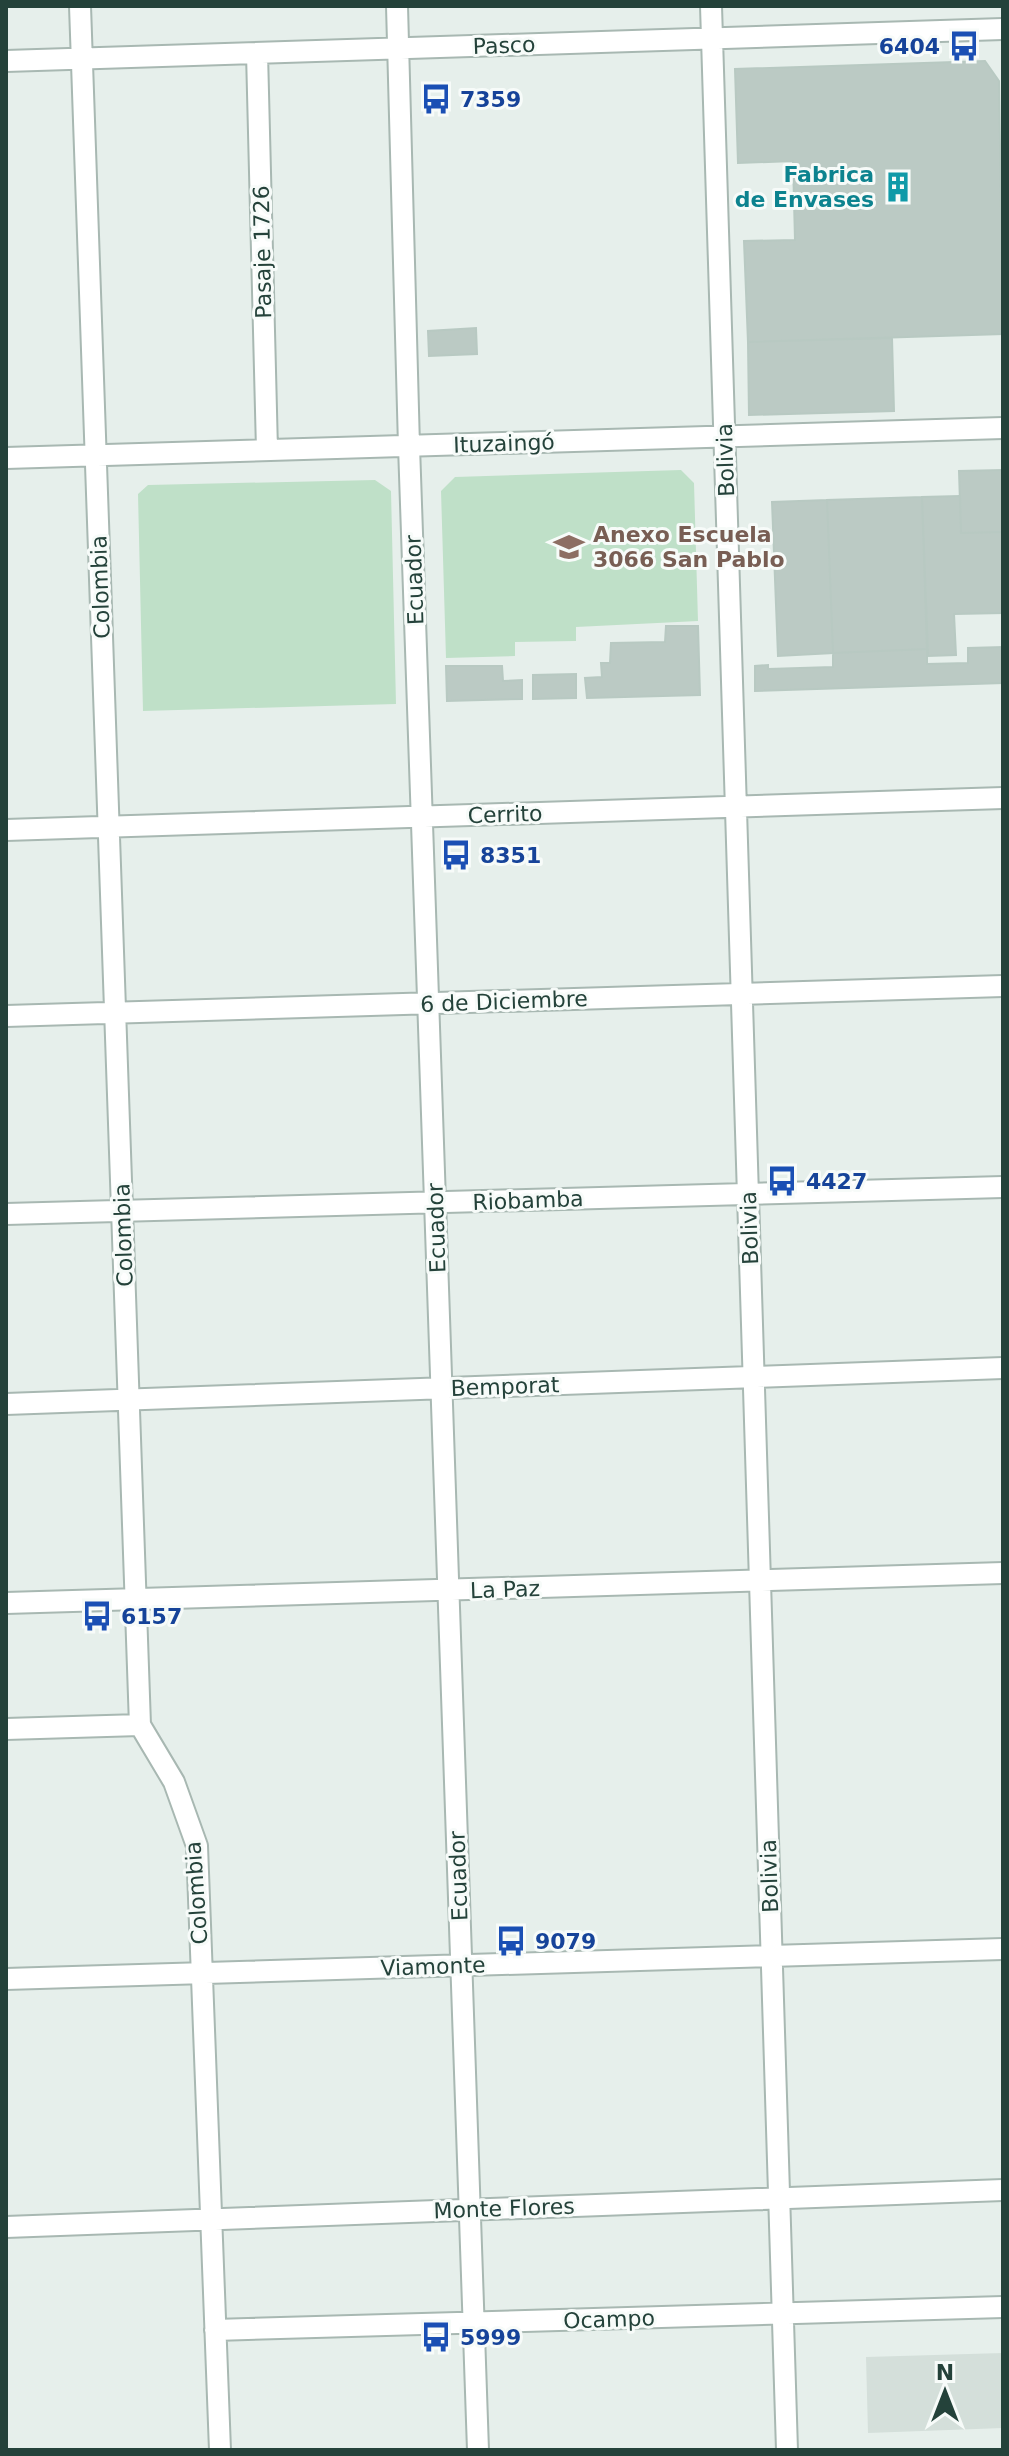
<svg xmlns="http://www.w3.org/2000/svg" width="1009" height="2456" font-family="'DejaVu Sans',sans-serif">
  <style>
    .built { fill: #d4dfda }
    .green { fill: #bfe0c8 }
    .building { fill: #bbcac4; stroke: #b8c9c2; stroke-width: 2 }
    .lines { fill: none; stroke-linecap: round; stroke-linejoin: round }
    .street-casing { stroke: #a8b8b2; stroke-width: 24 }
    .street { stroke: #fff; stroke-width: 20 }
    .labels { text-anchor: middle; stroke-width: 6; stroke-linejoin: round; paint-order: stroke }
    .street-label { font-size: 22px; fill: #24423a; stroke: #f7fbf9 }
    .transit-label { font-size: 22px; font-weight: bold; fill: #164399; stroke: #f7fbf9; text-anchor: start }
    .culture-label { font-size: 22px; font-weight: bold; fill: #0d838f; stroke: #f7fbf9; text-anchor: end }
    .education-label { font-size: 22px; font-weight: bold; fill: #785e54; stroke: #f7fbf9; text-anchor: start }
  </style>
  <rect width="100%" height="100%" fill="#e6efeb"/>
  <!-- built -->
  <path class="built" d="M1003,2353v75l-135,5 -2,-76z"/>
  <!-- green -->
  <path class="green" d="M681,470l13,13 4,138 -122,6v14l-61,1v14l-69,2 -5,-167 14,-14z
    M375,480l16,11 5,213 -253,7 -5,-217 10,-9z"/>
  <!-- building -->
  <path class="building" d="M985,61l14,20 4,253 -255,8 -4,-101 51,-1 -2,-79 -55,2 -3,-94z
    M476,328l1,26 -48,2 -1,-25z
    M892,338l2,73 -145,4 -1,-73z
    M1003,470v62l-42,1 -2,-62z
    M960,496l1,37 42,-1v81l-49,1 2,41 -28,1 -6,-159z
    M922,497l5,152 -94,4 -6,-153z
    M827,500l6,153 -55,3 -6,-154z
    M666,626h32l2,69 -113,3 -2,-20 17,-1 -1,-14h9l1,-20 54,-1z
    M1003,647v36l-248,8v-25l13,-1v4l65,-2v-14l94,-4v15l41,-1v-15z
    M446,666h56l1,15 19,-1v19l-75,2z
    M576,674v24l-43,1v-24z"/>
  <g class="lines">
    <!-- street casing -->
    <g class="street-casing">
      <path id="street" d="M80,6l60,1719 34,57 23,64 23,604
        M397,6l12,440 69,2004
        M711,6l76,2444
        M257,53l10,397
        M6,61l997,-32
        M6,458l997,-30
        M6,830l997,-32
        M6,1016l997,-30
        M6,1214l997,-27
        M6,1404l997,-36
        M6,1603l997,-30
        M6,1729l134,-4
        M6,1979l997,-30
        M6,2227l997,-37
        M215,2330l788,-23"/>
    </g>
    <!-- street -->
    <use href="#street" class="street"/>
  </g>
  <!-- icons -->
  <defs>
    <g id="bus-bare" transform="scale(2.4)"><path d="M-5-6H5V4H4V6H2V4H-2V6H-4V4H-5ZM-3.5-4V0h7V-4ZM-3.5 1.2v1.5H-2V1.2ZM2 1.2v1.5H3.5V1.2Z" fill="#1a4fb4" stroke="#f7fbf9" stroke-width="2.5" paint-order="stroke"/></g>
    <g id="building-bare" transform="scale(2.4)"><path d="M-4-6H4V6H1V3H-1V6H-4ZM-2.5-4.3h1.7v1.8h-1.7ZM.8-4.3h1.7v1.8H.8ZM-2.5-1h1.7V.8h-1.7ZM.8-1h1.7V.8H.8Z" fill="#0f9aa8" stroke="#f7fbf9" stroke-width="2.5" paint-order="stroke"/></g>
    <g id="school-bare" transform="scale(2.4)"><path d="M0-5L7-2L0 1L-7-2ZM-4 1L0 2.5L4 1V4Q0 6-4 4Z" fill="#8d6e63" stroke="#f7fbf9" stroke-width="2.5" paint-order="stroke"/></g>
  </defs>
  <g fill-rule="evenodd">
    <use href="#bus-bare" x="964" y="46"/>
    <use href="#bus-bare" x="436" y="99"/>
    <use href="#building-bare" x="898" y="187"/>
    <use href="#school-bare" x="569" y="547"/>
    <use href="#bus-bare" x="456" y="855"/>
    <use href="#bus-bare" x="782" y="1181"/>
    <use href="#bus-bare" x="97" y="1616"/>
    <use href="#bus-bare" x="511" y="1941"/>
    <use href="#bus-bare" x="436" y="2337"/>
  </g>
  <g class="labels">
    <!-- street labels -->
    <g class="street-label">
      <text transform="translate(504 45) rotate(-2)" y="8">Pasco</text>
      <text transform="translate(262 252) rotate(-91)" y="8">Pasaje 1726</text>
      <text transform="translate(504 443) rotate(-2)" y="8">Ituzaingó</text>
      <text transform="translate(725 460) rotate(-92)" y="8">Bolivia</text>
      <text transform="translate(414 580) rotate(-92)" y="8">Ecuador</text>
      <text transform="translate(100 587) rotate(-92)" y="8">Colombia</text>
      <text transform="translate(505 814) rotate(-2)" y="8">Cerrito</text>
      <text transform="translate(504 1001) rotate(-2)" y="8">6 de Diciembre</text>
      <text transform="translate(528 1200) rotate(-2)" y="8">Riobamba</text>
      <text transform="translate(436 1228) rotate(-92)" y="8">Ecuador</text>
      <text transform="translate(749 1228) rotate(-92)" y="8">Bolivia</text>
      <text transform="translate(123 1235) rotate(-92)" y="8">Colombia</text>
      <text transform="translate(505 1386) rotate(-2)" y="8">Bemporat</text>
      <text transform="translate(505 1589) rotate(-2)" y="8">La Paz</text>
      <text transform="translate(458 1876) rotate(-92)" y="8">Ecuador</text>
      <text transform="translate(769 1876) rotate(-92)" y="8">Bolivia</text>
      <text transform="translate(196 1893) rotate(-94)" y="8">Colombia</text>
      <text transform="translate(433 1966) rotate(-2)" y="8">Viamonte</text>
      <text transform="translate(504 2208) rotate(-2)" y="8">Monte Flores</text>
      <text transform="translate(609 2319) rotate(-2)" y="8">Ocampo</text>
    </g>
    <!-- transit labels -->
    <g class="transit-label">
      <text x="940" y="54" text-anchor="end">6404</text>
      <text x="460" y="107">7359</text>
      <text x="480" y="863">8351</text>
      <text x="806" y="1189">4427</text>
      <text x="121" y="1624">6157</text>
      <text x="535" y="1949">9079</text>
      <text x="460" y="2345">5999</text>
    </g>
    <!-- culture labels -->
    <g class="culture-label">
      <text x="874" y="182">Fabrica<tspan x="874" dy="25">de Envases</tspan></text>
    </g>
    <!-- education labels -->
    <g class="education-label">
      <text x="593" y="542">Anexo Escuela<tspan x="593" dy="25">3066 San Pablo</tspan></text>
    </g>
  </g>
  <!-- border -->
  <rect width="1009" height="2456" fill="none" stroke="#24423a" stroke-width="16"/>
  <!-- north arrow -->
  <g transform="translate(945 2392)" stroke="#f7fbf9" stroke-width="6" paint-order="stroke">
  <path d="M0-6L14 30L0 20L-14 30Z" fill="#24423a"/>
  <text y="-12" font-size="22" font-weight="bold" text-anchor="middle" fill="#24423a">N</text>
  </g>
</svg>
